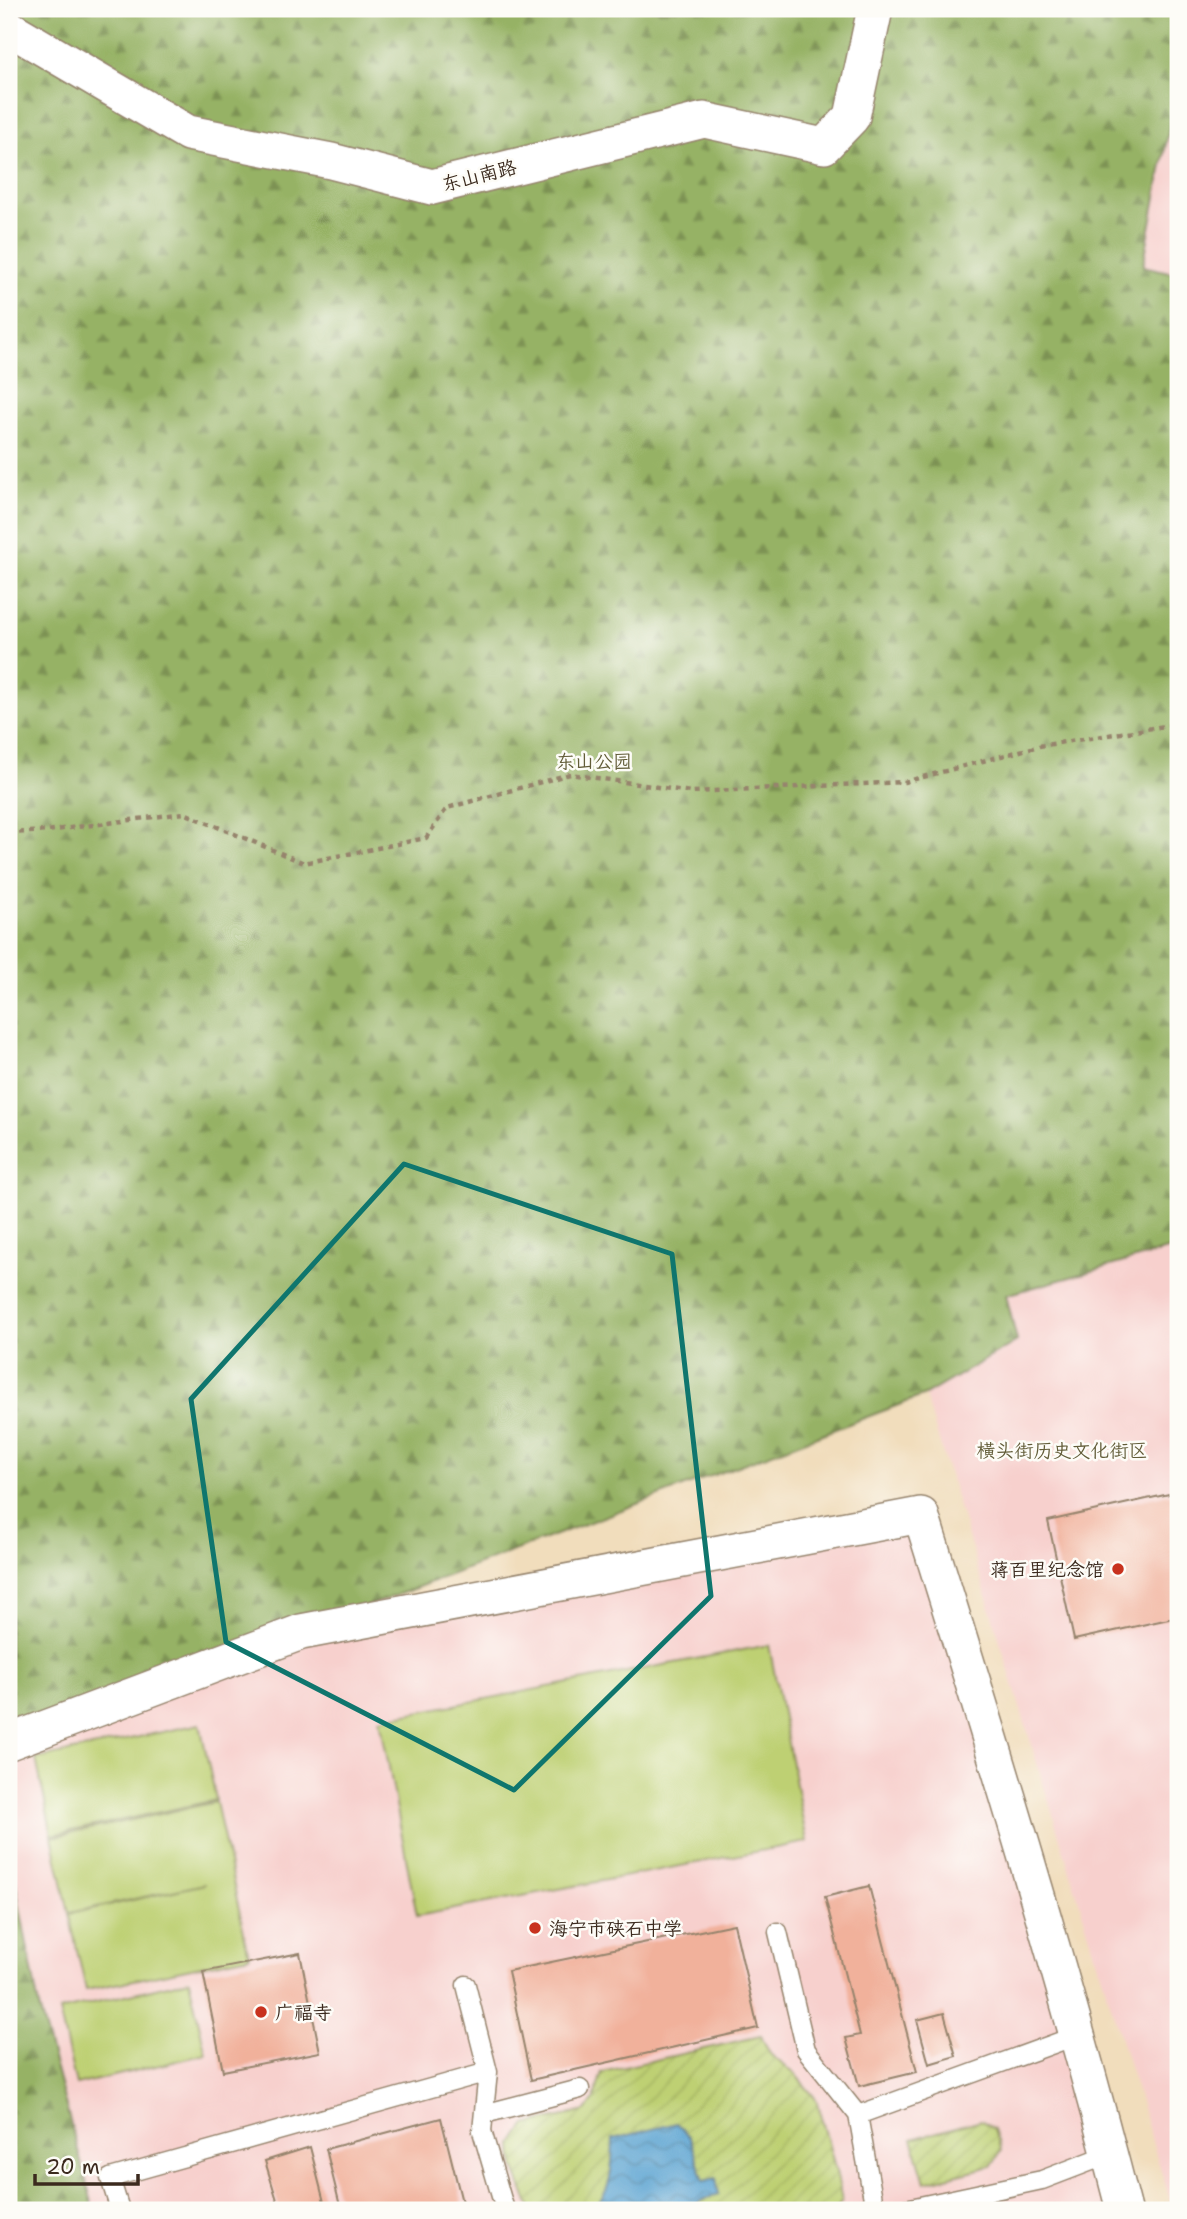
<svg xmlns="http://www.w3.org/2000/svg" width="1187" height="2219" font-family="'Shantell Sans','LXGW WenKai TC',sans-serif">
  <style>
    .built { fill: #f7d0cd }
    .forest { fill: url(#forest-firs); stroke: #686e42; stroke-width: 2 }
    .garden { fill: url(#garden-furrows); stroke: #7c7d48; stroke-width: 2 }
    .pitch { fill: #bed073; stroke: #7c7d48; stroke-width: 2 }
    .water { fill: url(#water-waves); stroke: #4a6678; stroke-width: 2 }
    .building { fill: #f1b19b }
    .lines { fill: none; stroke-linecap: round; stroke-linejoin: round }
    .service-casing { stroke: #96846d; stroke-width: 21 }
    .minor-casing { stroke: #96846d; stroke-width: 38 }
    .path { stroke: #96846d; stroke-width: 4.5; stroke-dasharray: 5 5; stroke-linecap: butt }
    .service { stroke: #fff; stroke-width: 18 }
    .minor { stroke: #fff; stroke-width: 35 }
    .marked { fill: none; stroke: #0f766e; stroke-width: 5; stroke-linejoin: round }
    .poi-dot { fill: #c8321e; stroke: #fdfcf7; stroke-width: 2.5 }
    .labels { text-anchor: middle; stroke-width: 5; stroke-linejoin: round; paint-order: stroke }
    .street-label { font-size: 19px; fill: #3b2a1e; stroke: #fdfcf7 }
    .park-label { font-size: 19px; fill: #625c38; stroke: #fdfcf7 }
    .poi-label { font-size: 19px; fill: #3b2a1e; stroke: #fdfcf7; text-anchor: start }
  </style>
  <defs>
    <pattern id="forest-firs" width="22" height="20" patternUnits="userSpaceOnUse" patternTransform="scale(1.75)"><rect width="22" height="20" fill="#96b265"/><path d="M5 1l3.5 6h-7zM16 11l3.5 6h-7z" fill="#7c9153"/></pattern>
    <pattern id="garden-furrows" width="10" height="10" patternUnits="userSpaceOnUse" patternTransform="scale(1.75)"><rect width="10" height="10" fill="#bed073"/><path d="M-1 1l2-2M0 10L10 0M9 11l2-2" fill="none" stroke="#a4b363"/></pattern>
    <pattern id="water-waves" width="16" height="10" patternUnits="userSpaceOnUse" patternTransform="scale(1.75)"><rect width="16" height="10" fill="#5aa3d1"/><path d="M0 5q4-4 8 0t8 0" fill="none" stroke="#4c85a9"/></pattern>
  </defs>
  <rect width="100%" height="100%" fill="#fdfcf7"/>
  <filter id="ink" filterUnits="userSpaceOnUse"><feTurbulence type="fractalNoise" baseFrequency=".0143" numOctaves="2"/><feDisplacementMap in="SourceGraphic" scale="14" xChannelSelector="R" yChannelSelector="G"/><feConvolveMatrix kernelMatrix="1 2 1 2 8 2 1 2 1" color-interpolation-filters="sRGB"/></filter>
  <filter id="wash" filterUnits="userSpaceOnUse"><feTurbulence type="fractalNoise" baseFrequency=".00686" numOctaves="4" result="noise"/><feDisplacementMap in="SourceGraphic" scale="28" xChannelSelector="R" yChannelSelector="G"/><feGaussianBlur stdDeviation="1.57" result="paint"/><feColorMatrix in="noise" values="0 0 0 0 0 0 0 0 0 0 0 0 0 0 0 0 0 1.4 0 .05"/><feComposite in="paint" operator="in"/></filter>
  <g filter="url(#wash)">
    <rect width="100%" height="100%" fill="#f1ddbc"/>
    <!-- built -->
    <path class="built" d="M1178,80v194l-35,-8z
      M1178,1247v963h-5l-248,-815 92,-54 -11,-46z
      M921,1515l203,695h-1030l-55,-203 -30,-157v-108l292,-110z"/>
    <!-- forest -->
    <path class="forest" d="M9,9h1169v71l-35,186 35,8v973l-172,48 11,46 -92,54 -916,347z
      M9,1850l30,157 55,203h-85z"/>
    <!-- garden -->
    <path class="garden" d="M761,2036l10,19 24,19 21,25 20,72 6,30 -6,9h-305l-17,-43 -1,-23 13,-19 60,-14 8,-12 8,-27z
      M981,2120l13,9 7,22 -10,15 -66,16 -13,-43z"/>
    <!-- pitch -->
    <path class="pitch" d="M769,1645l38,197 -390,74 -37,-197z
      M200,1724l16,76 -164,35 -16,-76z
      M216,1802l33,154 -163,34 -17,-76 136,-30 -136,29 -17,-76z
      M189,1980l17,74 -130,31 -17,-74z"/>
    <!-- water -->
    <path class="water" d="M676,2123l14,14 14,44 12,-3 3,16 -17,6 -15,10h-95c21,-19 20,-43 21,-71z"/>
    <g id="blocks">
      <!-- building -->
      <path class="building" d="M1178,1492v125l-104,23 -26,-119z
        M869,1886l48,186 -58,14 -13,-48 14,-3 -35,-138z
        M734,1924l24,104 -227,52 -23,-109z
        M300,1953l20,99 -97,19 -20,-99z
        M944,2013l12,43 -27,8 -12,-44z
        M441,2118l23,92h-123l-15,-61z
        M310,2147l16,63h-46l-15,-49z"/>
    </g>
  </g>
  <g filter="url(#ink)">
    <use href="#blocks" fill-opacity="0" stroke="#96846d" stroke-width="2"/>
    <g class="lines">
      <!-- service casing -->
      <g class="service-casing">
        <path id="service" d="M778,1932l28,118 52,65 17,95
          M466,1985l22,87 -6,59 23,79
          M484,2114l96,-25
          M858,2115l220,-80
          M120,2210l-10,-32 378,-106
          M901,2210l141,-30 68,-26"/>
      </g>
      <!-- minor casing -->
      <g class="minor-casing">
        <path id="minor" d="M9,28l179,105 143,28 101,26 272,-67 120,26 28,-29 23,-108
          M9,1742l292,-110 620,-117c72,231 143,461 203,695"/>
      </g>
      <!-- path -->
      <path class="path" d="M9,833l38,-2 137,-18 120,50 122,-25 21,-30 123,-34 121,18 213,-10 135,-36 139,-22"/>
      <!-- service -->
      <use href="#service" class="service"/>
      <!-- minor -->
      <use href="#minor" class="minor"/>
    </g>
  </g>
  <!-- marked area -->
  <path class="marked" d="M404,1164l268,90 39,342 -197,194 -288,-148 -35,-243z"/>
  <!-- markers -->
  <g class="poi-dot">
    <circle cx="1118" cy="1569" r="7"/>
    <circle cx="535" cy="1928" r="7"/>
    <circle cx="261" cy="2012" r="7"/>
  </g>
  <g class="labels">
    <!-- street labels -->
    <g class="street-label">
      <text transform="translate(479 175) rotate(-14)" y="7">东山南路</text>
    </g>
    <!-- park labels -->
    <g class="park-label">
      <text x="594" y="768">东山公园</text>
      <text x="1062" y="1457">横头街历史文化街区</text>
    </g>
    <!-- poi labels -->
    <g class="poi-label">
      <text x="1104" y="1576" text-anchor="end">蒋百里纪念馆</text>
      <text x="549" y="1935">海宁市硖石中学</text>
      <text x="275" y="2019">广福寺</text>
    </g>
  </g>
  <!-- margin -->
  <rect width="1187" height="2219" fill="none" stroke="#fdfcf7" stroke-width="35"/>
  <!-- scale -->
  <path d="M35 2174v10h103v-10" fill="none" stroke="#3b2a1e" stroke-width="3.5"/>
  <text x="46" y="2174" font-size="21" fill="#3b2a1e" stroke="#fdfcf7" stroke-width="5" paint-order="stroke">20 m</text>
</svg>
